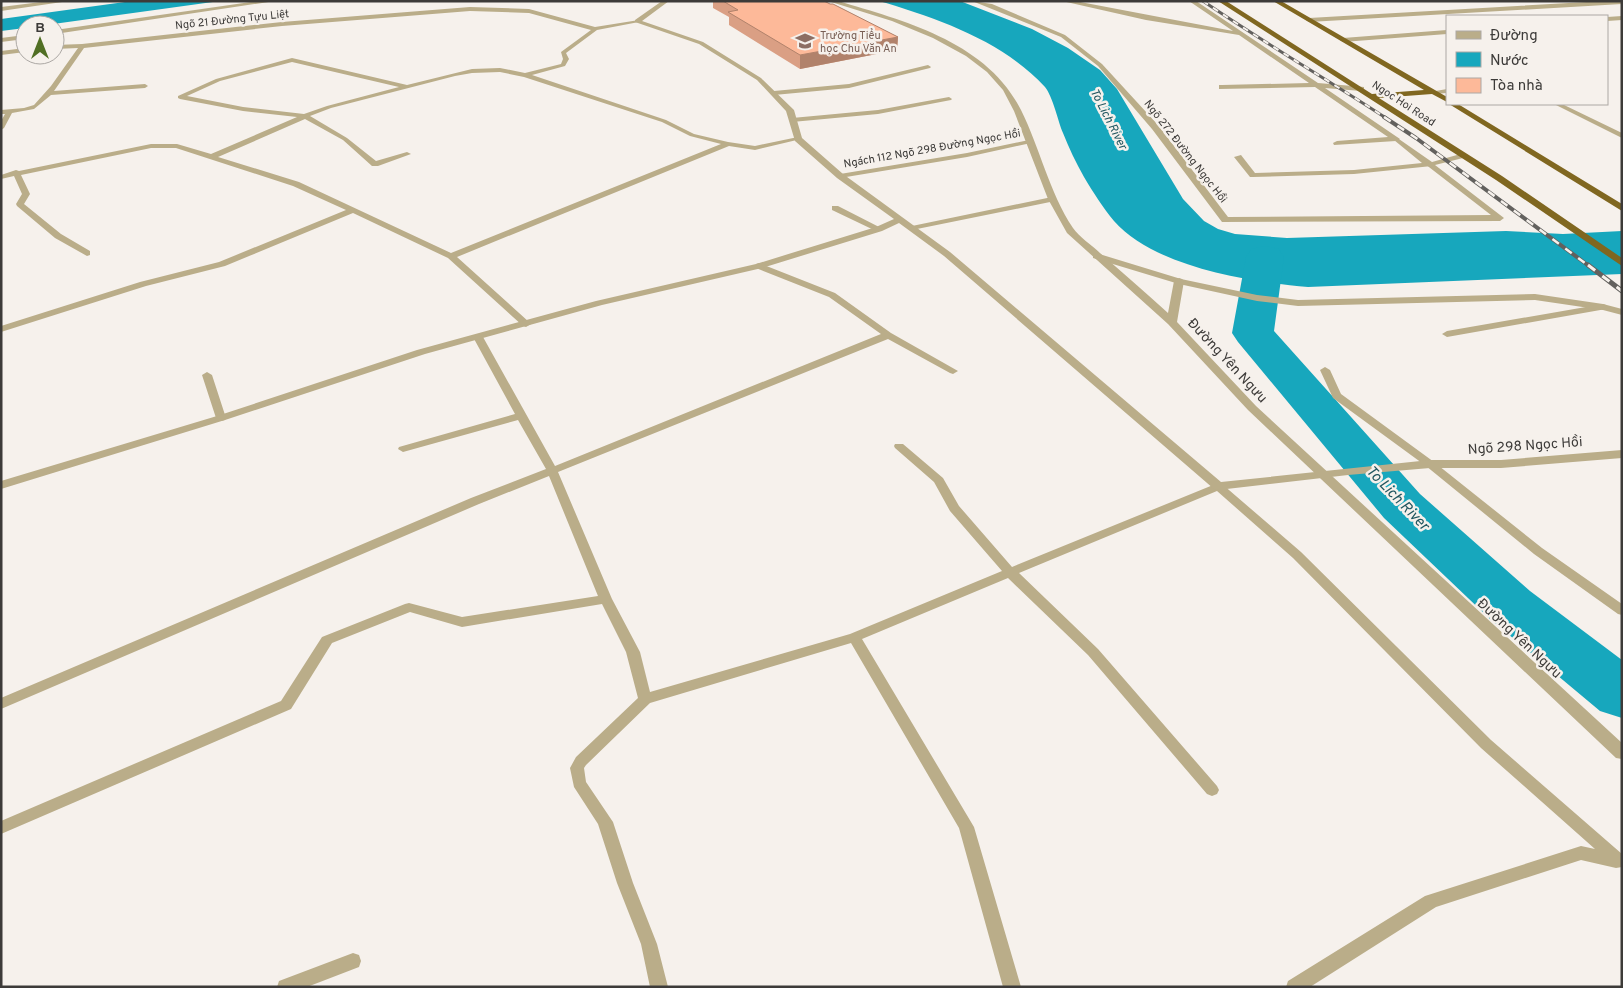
<svg xmlns="http://www.w3.org/2000/svg" width="1623" height="988" font-family="Overpass,sans-serif">
  <style>
    .water { fill: #17a7bd }
    .lines { fill: none; stroke-linecap: round; stroke-linejoin: round }
    .river { fill: #17a7bd; fill-rule: evenodd }
    .service { fill: #baad89; fill-rule: evenodd }
    .minor { fill: #baad89; fill-rule: evenodd }
    .tertiary { fill: #baad89; fill-rule: evenodd }
    .trunk { fill: #806720; fill-rule: evenodd }
    .rail-far2-casing { stroke: #63615e; stroke-width: 3 }
    .rail-far1-casing { stroke: #63615e; stroke-width: 4 }
    .rail-casing { stroke: #63615e; stroke-width: 5 }
    .rail-far2 { stroke: #f6f1ec; stroke-width: 2; stroke-dasharray: 6; stroke-linecap: butt }
    .rail-far1 { stroke: #f6f1ec; stroke-width: 2.5; stroke-dasharray: 8; stroke-linecap: butt }
    .rail { stroke: #f6f1ec; stroke-width: 3; stroke-dasharray: 9; stroke-linecap: butt }
    .wall { fill: #da9f84 }
    .shaded-wall { fill: #b1826b }
    .building { fill: #fdb999; stroke: #b1826b }
    .labels { text-anchor: middle; stroke-width: 5; stroke-linejoin: round; paint-order: stroke }
    .far-street-label { font-size: 11px; fill: #3d3b39; stroke: #f6f1ec }
    .far-education-label { font-size: 11px; fill: #785e54; stroke: #f6f1ec; text-anchor: start }
    .far-water-label { font-size: 12px; font-style: italic; fill: #21565f; stroke: #f6f1ec }
    .street-label { font-size: 14px; fill: #3d3b39; stroke: #f6f1ec }
    .water-label { font-size: 15px; font-style: italic; fill: #21565f; stroke: #f6f1ec }
  </style>
  <rect width="100%" height="100%" fill="#f6f1ec"/>
  <!-- water -->
  <path class="water" d="M132,1h88l-174,24h-21v3l-24,3v-12z
    M879,1h81l72,28 36,19 32,22 17,19 66,110 21,22 14,8 17,5 52,4 219,-7 57,3 59,-3v43l-314,13c-58,-5 -154,-20 -194,-66 -11,-13 -21,-29 -30,-44 -8,-14 -15,-29 -21,-44 -5,-12 -10,-36 -18,-46 -42,-46 -108,-69 -166,-86z"/>
  <g class="lines">
    <!-- river -->
    <path class="river" d="M1265,246l14,3 5,8 -10,74 146,163 110,97 92,69v58l-22,-7 -110,-92 -106,-101 -146,-176 -6,-9 14,-76 5,-8z"/>
    <!-- service -->
    <path class="service" d="M470,7l59,2 66,18 44,-7v2l-42,8 -31,23 3,6 -4,7 -33,9 134,45 28,14 34,8 27,4 43,-9 3,2 -46,11 -26,-4 -272,111 72,65 2,2 -5,3 -3,-1 -75,-68 -95,-45 -128,53 -79,20 -145,46v-6l139,-44 79,-20 127,-52 -53,-24 -117,-38h-25l-130,27 9,19 -6,10 37,30 29,17v4l-3,1 -32,-18 -38,-32 -1,-2 6,-10 -8,-18 -13,3v-4l15,-5 3,1 132,-27h26l34,10 86,-37 -54,-6 -63,-12 -2,-1v-2l38,-17 76,-21 115,27 65,-16 28,-1 25,5 36,-9 2,-5 -2,-7 30,-22 -62,-17 -59,-2 -188,15 -198,22 -30,43 91,-7 3,2 -3,2 -94,7 -17,14 -22,4 -8,15 -3,2v-9l4,-7h-4v-4l23,-2 10,-3 17,-19 27,-38 -23,1v-4l27,-1 200,-22zM292,62l107,25 -72,19 -23,8 -61,-7 -56,-11 33,-15zM500,72l24,5 138,45 28,14 31,8 -270,109 -152,-71 -81,-25 87,-38 38,21 29,26h6l33,-12 -4,-2 -31,9 -29,-23 -37,-22 21,-8 124,-32 17,-3z
      M25,48v4l-24,3v-4z
      M928,65l3,2 -1,1 -81,20 -75,7 -3,-2 3,-2 75,-7z
      M1447,89v4l-14,1 -3,-2z
      M949,97l3,2 -1,1 -73,14 -86,8 -3,-2 3,-2 86,-8z
      M1554,104h8l60,29v5z
      M1396,137l36,25v4l-78,8 -101,3h-3l-16,-20 7,-2 14,18 99,-3 68,-7 -28,-23v-2z
      M1029,140l4,2 -2,1 -64,14 -127,21 -4,-2 4,-2 127,-21z
      M1052,197l4,2 -1,2 -143,29 -4,-2 4,-2z
      M832,206h6l45,23 -7,2 -44,-21z
      M759,263l76,30 56,40 67,38 -5,3 -3,-1 -62,-34 -330,133 54,127 28,53 10,40 200,-58 152,-63 -52,-60 -16,-29 -39,-34 -1,-2 1,-2h8l40,34 16,28 53,61 206,-84 4,1 79,68 190,188 131,114v13l-6,1 -35,-8 -145,47 -126,80h-24l2,-6 137,-85 156,-50 14,3 -114,-101 -188,-190 -76,-67 -198,82 79,76 119,137 2,4 -2,4 -5,2 -5,-2 -119,-139 -80,-77 -146,61 112,188 47,160h-18l-44,-159 -108,-185 -201,60 -64,62 -2,3 2,14 27,40 20,61 24,61 11,43h-18l-9,-43 -24,-61 -19,-59 -24,-37 -4,-19 6,-11 62,-59 -12,-46 -24,-48 -140,23 -52,-15 -78,31 -41,66 -290,125v-13l280,-120 41,-64 83,-33 4,-1 53,14 136,-21 -49,-120 -70,28 -478,205v-11l470,-200 75,-29 -28,-49 -115,32 -5,-3 1,-2 116,-33 -42,-77 2,-2 3,-1 5,3 72,129 326,-132 -52,-37 -73,-29v-4z
      M1603,304l3,1v4l-159,28 -5,-3 5,-3z
      M1325,367l5,3 11,24 93,68 108,86 80,56v11l-4,-1 -84,-60 -108,-88 -93,-68 -13,-28z
      M207,372l5,3 14,43 -1,2 -4,1 -5,-3 -14,-43z
      M353,953l6,2 2,6 -2,6 -52,20h-30l2,-6z"/>
    <!-- minor -->
    <path class="minor" d="M662,1h7l-27,20 61,21 58,36 33,32 8,28 41,36 107,78 271,230 209,-22h71l121,-10v8l-121,10h-71l-82,7 -130,15 -4,-1 -270,-233 -45,-33 -17,8 -120,37 -160,37 -177,49 -200,66 -224,69v-8l216,-65 200,-66 179,-49 160,-37 120,-37 18,-8 -57,-41 -42,-37 -9,-30 -29,-31 -58,-36 -64,-22v-2z
      M972,1l20,3 73,31 37,29 56,61 70,92 263,-2 -66,-51 39,-11 4,2 -1,2 -32,8 69,53 -4,3 -278,1 -70,-93 -54,-63 -37,-29z
      M1062,1h13l158,30 -44,-30h7l122,82 46,4v4h-3l-36,-3 75,51 -4,2 -62,4 -1,-2 4,-2 51,-4 -73,-50 -96,2v-4h3l87,-2 -70,-48 -93,-15z
      M1604,1h18v3l-313,18 -3,-2 3,-2z
      M1622,16v4l-15,1v-4z
      M1447,30v4l-104,8 -3,-2 3,-2z
      M1096,253l85,26 76,16 41,5 237,-6 68,10 19,5v6l-19,-5 -68,-10 -237,6 -41,-5 -78,-17 -86,-26v-4z"/>
    <!-- tertiary -->
    <path class="tertiary" d="M49,1h20l-68,10v-4z
      M258,1h17l-220,33v-4z
      M828,1h10c67,20 149,41 183,109 19,38 28,82 52,118 6,9 19,17 27,25 23,20 46,40 68,60l6,-32 5,-3 3,1 2,2 -7,41 79,84 366,337v16l-6,-1 -368,-348 -80,-86 -101,-91 -19,-34 -34,-88 -11,-21 -16,-18 -21,-16 -33,-18 -41,-17z
      M25,35v4l-24,3v-4z"/>
    <!-- trunk -->
    <path class="trunk" d="M1218,1h8l146,93 52,-4 -151,-89h8l166,96v5l-15,-8 -53,4 123,78 120,82v8l-126,-86z
      M1449,104h9l164,100v7z"/>
    <!-- rail-far2 casing -->
    <g class="rail-far2-casing">
      <path id="rail-far2" d="M1203,1c60,41 122,77 183,117"/>
    </g>
    <!-- rail-far1 casing -->
    <g class="rail-far1-casing">
      <path id="rail-far1" d="M1384,117l32,21 173,128"/>
    </g>
    <!-- rail casing -->
    <g class="rail-casing">
      <path id="rail" d="M1588,265l34,26"/>
    </g>
    <!-- rail-far2 -->
    <use href="#rail-far2" class="rail-far2"/>
    <!-- rail-far1 -->
    <use href="#rail-far1" class="rail-far1"/>
    <!-- rail -->
    <use href="#rail" class="rail"/>
  </g>
  <!-- wall -->
  <path class="wall" d="M713,1h111l74,36 -1,13 -97,19 -71,-44v-8l-16,-9z"/>
  <!-- shaded-wall -->
  <path class="shaded-wall" d="M898,37l-1,13 -97,19v-14z"/>
  <!-- building -->
  <path class="building" d="M723,1h101l6,3h3l65,33 -98,18 -72,-43 10,-2z"/>
  <!-- icons -->
  <defs>
    <g id="school-bare" transform="scale(1.5)"><path d="M0-5L7-2L0 1L-7-2ZM-4 1L0 2.5L4 1V4Q0 6-4 4Z" fill="#8d6e63" stroke="#f6f1ec" stroke-width="2.5" paint-order="stroke"/></g>
  </defs>
  <g fill-rule="evenodd">
    <use href="#school-bare" x="805" y="41"/>
  </g>
  <g class="labels">
    <!-- far-street labels -->
    <g class="far-street-label">
      <text transform="translate(232 19) rotate(-6)" y="4">Ngõ 21 Đường Tựu Liệt</text>
      <text transform="translate(1404 103) rotate(33)" y="4">Ngoc Hoi Road</text>
      <text transform="translate(932 148) rotate(-10)" y="4">Ngách 112 Ngõ 298 Đường Ngọc Hồi</text>
      <text transform="translate(1186 151) rotate(52)" y="4">Ngõ 272 Đường Ngọc Hồi</text>
    </g>
    <!-- far-education labels -->
    <g class="far-education-label">
      <text x="820" y="39">Trường Tiểu<tspan x="820" dy="13">học Chu Văn An</tspan></text>
    </g>
    <!-- far-water labels -->
    <g class="far-water-label">
      <text transform="translate(1109 119) rotate(63)" y="4">To Lich River</text>
    </g>
    <!-- street labels -->
    <g class="street-label">
      <text transform="translate(1228 360) rotate(47)" y="5">Đường Yên Ngưu</text>
      <text transform="translate(1525 445) rotate(-4)" y="5">Ngõ 298 Ngọc Hồi</text>
      <text transform="translate(1520 638) rotate(43)" y="5">Đường Yên Ngưu</text>
    </g>
    <!-- water labels -->
    <g class="water-label">
      <text transform="translate(1398 498) rotate(46)" y="5">To Lich River</text>
    </g>
  </g>
  <!-- border -->
  <rect width="1623" height="988" fill="none" stroke="#3d3b39" stroke-width="5"/>
  <!-- legend -->
  <rect x="1446" y="15" width="162" height="90" fill="#f6f1ec" stroke="#aca8a4"/>
  <rect x="1456" y="31" width="25" height="8" fill="#baad89" stroke="#aca8a4"/>
  <text x="1490" y="40" font-size="15" fill="#3d3b39">Đường</text>
  <rect x="1456" y="52" width="25" height="15" fill="#17a7bd" stroke="#aca8a4"/>
  <text x="1490" y="65" font-size="15" fill="#3d3b39">Nước</text>
  <rect x="1456" y="78" width="25" height="15" fill="#fdb999" stroke="#aca8a4"/>
  <text x="1490" y="90" font-size="15" fill="#3d3b39">Tòa nhà</text>
  <!-- north arrow -->
  <g transform="translate(40 40)"><circle r="24" fill="#f6f1ec" stroke="#aca8a4"/>
  <path d="M0-4L9 19L0 12L-9 19Z" fill="#516f24"/>
  <text y="-8" font-size="14" font-weight="bold" text-anchor="middle" fill="#3d3b39">B</text>
  </g>
</svg>
